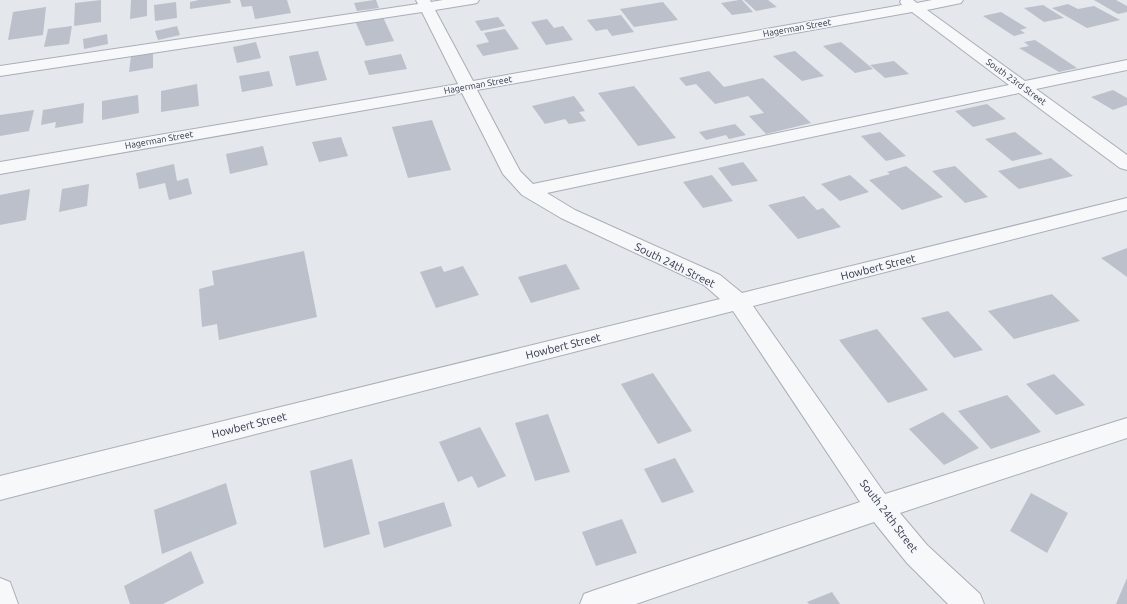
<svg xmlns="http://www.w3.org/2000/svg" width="1127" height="604" font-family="Ubuntu,sans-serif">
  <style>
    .building { fill: #bbc0ca }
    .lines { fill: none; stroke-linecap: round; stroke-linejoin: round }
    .minor-casing { stroke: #a9aeb7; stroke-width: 2 }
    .minor { fill: #f7f8fa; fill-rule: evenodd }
    .labels { text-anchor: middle; stroke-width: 3; stroke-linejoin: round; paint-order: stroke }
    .far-street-label { font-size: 9px; fill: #2b3445; stroke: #f4f6f9 }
    .street-label { font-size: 11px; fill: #2b3445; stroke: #f4f6f9 }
  </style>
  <rect width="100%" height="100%" fill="#e4e7ec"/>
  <!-- building -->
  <path class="building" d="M101,0v22l-27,4 1,-23z
    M131,0h16v16l-17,3z
    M199,0h31l1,3 -41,6v-7z
    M240,0h47l4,13 -36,6 -3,-13 -10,1z
    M374,0h2l3,8 -22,3 -3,-8z
    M739,0h3l11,12 -21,3 -11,-12z
    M744,0h24l9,7 -21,4z
    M1094,0h22l11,6v6l-9,2z
    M176,2l1,16 -22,3 -1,-16z
    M663,2l15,18 -44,7 -14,-18z
    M1068,4l10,5 16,-3 26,14 -33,8 -35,-20z
    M1043,5l21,13 -20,4 -20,-14z
    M46,7l-3,28 -35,5 5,-28z
    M1001,12l26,16 -7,2 5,3 -11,3 -31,-20z
    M621,15l13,17 -22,4 -5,-7 -11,2 -9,-11z
    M383,17l11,24 -28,5 -11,-25z
    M498,17l7,9 -24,5 -6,-10z
    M547,19l7,9 9,-2 10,14 -27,5 -15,-23z
    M72,26l-3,18 -25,3 4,-18z
    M177,26l3,9 -22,5 -3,-9z
    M505,29l14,20 -36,7 -7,-11 13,-3 -5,-9z
    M107,34l1,10 -24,5 -1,-10z
    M1035,40l42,28 -18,4 -40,-24 10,-2 -5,-4z
    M256,42l5,16 -24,5 -4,-16z
    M841,42l32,27 -18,4 -32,-27z
    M318,51l9,29 -31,6 -7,-30z
    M795,51l29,25 -22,5 -29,-25z
    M153,52v16l-24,4 2,-16z
    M401,54l6,15 -38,6 -5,-14z
    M894,61l15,13 -24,4 -15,-13z
    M269,71l4,15 -31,6 -3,-16z
    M709,71l15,16 39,-9 48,45 -45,11 -17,-18 15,-3 -16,-17 -33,8 -19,-20 -10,2 -7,-8z
    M197,84l2,22 -38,6v-21z
    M634,86l42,52 -38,8 -40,-53z
    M1113,90l14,8v7l-14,5 -22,-13z
    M138,95l1,18 -37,7v-19z
    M574,96l11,15 -6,1 7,9 -17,3 -4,-5 -20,5 -13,-18z
    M84,103l-1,20 -28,5 1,-6 -15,3 2,-15z
    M987,104l19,15 -33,8 -18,-16z
    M34,110l-5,21 -29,5v-21z
    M432,120l19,50 -43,8 -16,-51z
    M735,124l11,11 -17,4 -3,-4 -20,5 -7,-8z
    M880,132l26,24 -20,5 -25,-25z
    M1015,132l28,22 -31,7 -27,-22z
    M341,137l7,19 -29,6 -7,-20z
    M263,146l5,19 -38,9 -4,-20z
    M1051,158l22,18 -54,13 -21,-18z
    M743,162l15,19 -26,5 -14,-18z
    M174,164l3,17 11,-3 4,16 -23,6 -4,-17 -26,6 -3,-16z
    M906,166l37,31 -41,13 -33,-30 21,-6 -3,-2z
    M955,166l33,31 -23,6 -33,-32z
    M712,175l21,26 -30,7 -20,-26z
    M850,175l19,17 -29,9 -19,-17z
    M89,184l-2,22 -28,6 3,-23z
    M30,189l-4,31 -26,5v-30z
    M804,196l13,14 6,-2 18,19 -43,12 -30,-34z
    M1127,248v29l-26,-19z
    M304,251l13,66 -98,23 -2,-16 -15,3 -3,-38 15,-4 -2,-14z
    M566,264l14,25 -49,14 -13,-26z
    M441,266l3,6 19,-6 16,29 -43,13 -16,-36z
    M1052,294l28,27 -66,18 -26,-28z
    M948,311l35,39 -29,8 -33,-40z
    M877,329l51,61 -40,13 -49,-63z
    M653,373l39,58 -34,13 -37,-60z
    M1054,374l31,31 -29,10 -30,-31z
    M1007,395l34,37 -50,17 -33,-38z
    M943,412l36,36 -35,17 -35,-36z
    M548,414l22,58 -35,9 -20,-58z
    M480,427l26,49 -28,12 -6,-12 -14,6 -19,-40z
    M675,458l19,34 -32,11 -18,-34z
    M352,459l18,75 -46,14 -14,-77z
    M226,483l11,41 -75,30 -8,-44z
    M1031,493l37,20 -21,40 -37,-22z
    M444,502l8,24 -68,22 -6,-26z
    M622,519l15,34 -41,13 -14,-34z
    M191,551l13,32 -41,21h-33l-6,-18z
    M1127,578v26h-11z
    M832,592l8,12h-31l-2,-2z"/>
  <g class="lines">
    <!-- minor casing -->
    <g class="minor-casing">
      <path id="minor" d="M416,0h14l1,2 12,-2h36l-2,3 -5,1 -37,6 38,71 429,-76 -2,-3 1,-2h12l4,3 15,-3h31l-2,3 -34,7 98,71 102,-21v10l-91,19 91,66v15l-7,-2 -101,-75 -472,100 28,17 145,65 22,18 385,-95v12l-374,96 132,188 242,-76v20l-227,75 27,32 53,49 4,10h-36l-41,-41 -33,-41 -238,82h-56l4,-10 11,-4 265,-88 -127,-191 -733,189v-24l720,-177 -16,-14 -143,-67 -39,-23 -19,-21 -41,-81 -462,81v-12l458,-78 -36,-72 -422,64v-10l418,-62zM912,12l97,73 -476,99 -13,-13 -43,-81z
        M0,578l10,4 8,22h-18z"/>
    </g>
    <!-- minor -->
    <use href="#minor" class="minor"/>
  </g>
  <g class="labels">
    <!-- far-street labels -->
    <g class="far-street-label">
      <text transform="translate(797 28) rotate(-10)" y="3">Hagerman Street</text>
      <text transform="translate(1016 82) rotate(36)" y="3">South 23rd Street</text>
      <text transform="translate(478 85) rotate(-10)" y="3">Hagerman Street</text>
      <text transform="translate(159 140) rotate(-10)" y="3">Hagerman Street</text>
    </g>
    <!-- street labels -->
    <g class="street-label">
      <text transform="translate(675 265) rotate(26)" y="4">South 24th Street</text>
      <text transform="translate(878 267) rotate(-14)" y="4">Howbert Street</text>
      <text transform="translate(563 346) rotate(-14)" y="4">Howbert Street</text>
      <text transform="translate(249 425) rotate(-14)" y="4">Howbert Street</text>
      <text transform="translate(889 516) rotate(53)" y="4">South 24th Street</text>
    </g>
  </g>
</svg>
